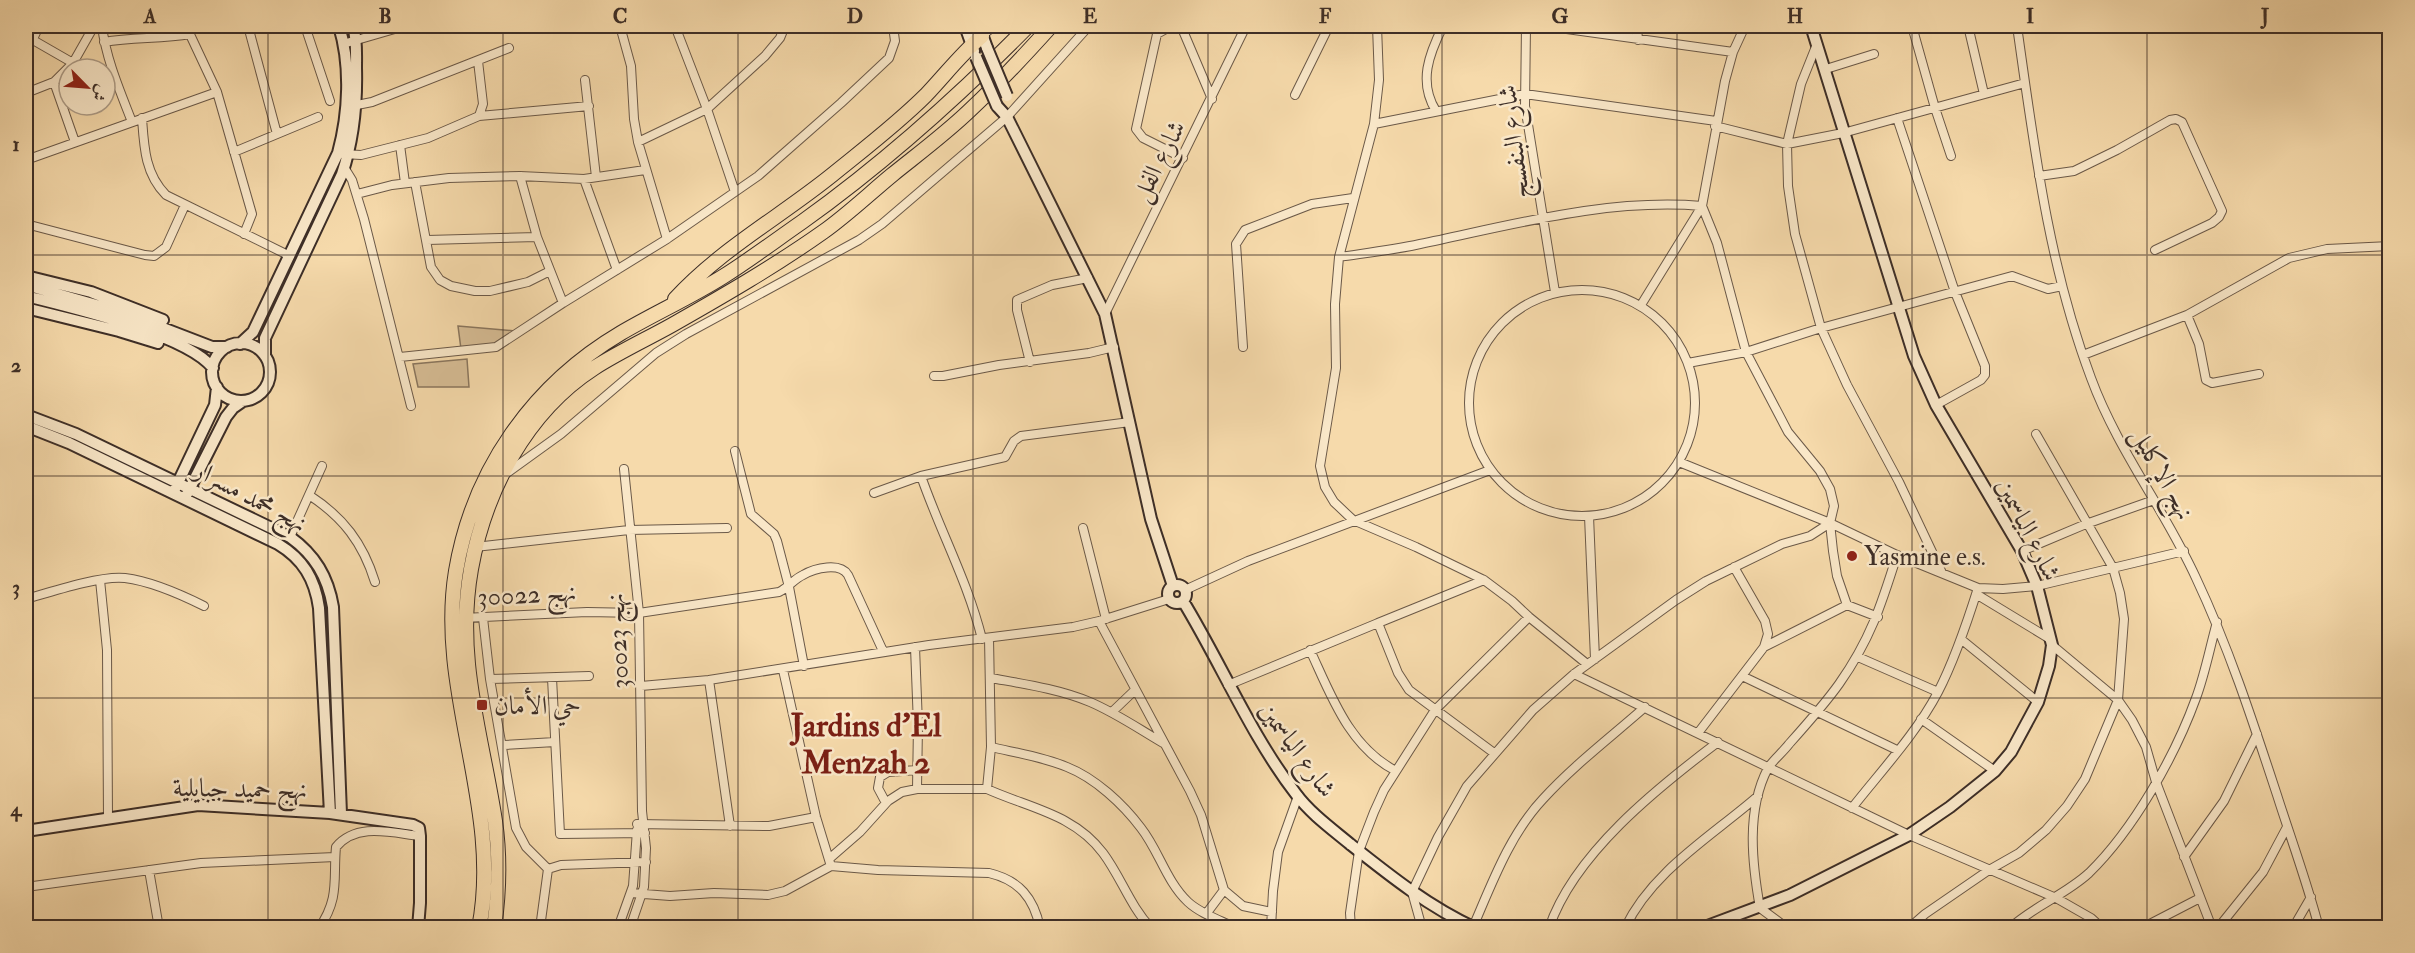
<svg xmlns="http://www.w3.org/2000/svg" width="2415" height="953" font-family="'IM FELL Double Pica',Amiri,serif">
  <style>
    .green { fill: #d7bd95; stroke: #8a765e; stroke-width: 1.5 }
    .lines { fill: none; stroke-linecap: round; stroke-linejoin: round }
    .street-casing { stroke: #6b5948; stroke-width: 10 }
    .secondary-casing { stroke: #3d2e27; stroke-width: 14 }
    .highway-casing { stroke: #3d2e27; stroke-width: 16 }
    .street { stroke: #f9e7c8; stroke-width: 8 }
    .secondary { stroke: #f9e7c8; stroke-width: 10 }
    .highway { stroke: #f6daab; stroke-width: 14 }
    .secondary-bridge-casing { stroke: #3d2e27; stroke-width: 14; stroke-linecap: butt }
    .secondary-bridge { stroke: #f9e7c8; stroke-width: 10 }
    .grid { fill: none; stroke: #3d2e27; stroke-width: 1.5; stroke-opacity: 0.55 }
    .poi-dot { fill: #8f2418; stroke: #f9e7c8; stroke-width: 2 }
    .labels { text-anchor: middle; stroke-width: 5; stroke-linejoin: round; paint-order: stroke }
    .street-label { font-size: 26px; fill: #3d2e27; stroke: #f9e7c8 }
    .poi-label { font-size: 26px; fill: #3d2e27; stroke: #f9e7c8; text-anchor: start }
    .district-label { font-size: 32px; font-weight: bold; fill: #7a1f14; stroke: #f9e7c8 }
    .neatline { fill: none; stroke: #3d2e27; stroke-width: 2 }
    .grid-label { font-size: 20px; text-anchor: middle; font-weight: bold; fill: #3d2e27 }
  </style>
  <rect width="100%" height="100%" fill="#f6daab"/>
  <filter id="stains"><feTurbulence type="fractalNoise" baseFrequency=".00333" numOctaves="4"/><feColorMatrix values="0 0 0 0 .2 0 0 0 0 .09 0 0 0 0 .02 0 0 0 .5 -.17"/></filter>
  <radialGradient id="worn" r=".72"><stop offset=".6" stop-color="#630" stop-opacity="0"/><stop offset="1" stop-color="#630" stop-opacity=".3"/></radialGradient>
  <!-- green -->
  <path class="green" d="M458,326l58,5 -16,14 -39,4z
    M467,359l2,28h-51l-5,-23z"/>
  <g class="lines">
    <!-- street casing -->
    <g class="street-casing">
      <path id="street" d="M102,26c4,33 18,65 30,96
        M186,26l31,66 35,122 -8,20
        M248,26l29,108
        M305,26l25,75
        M620,26l11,40 3,53 4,23 29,97
        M675,26l32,83 28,83
        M1181,26l31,73
        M1377,26l2,54 -5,44 -35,133c27,-4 54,-7 81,-13 92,-19 187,-46 282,-38
        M1526,26l-1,80 30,186
        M1545,26l188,26
        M1637,26l1,14
        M1912,26l23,82 16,48
        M1971,26l-2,4 15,64
        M2017,26c17,119 31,238 74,352 26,71 74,132 105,200 33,70 57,144 81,217 14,44 30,87 42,133
        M1182,28l-16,1 -9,5 -21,95 7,9 40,20
        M26,36l47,27
        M982,36l12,-10
        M33,39l6,-13
        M104,42c29,-5 58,-3 86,-8
        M343,44l62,-18
        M1817,44l-16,40 -14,60 1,42 7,48 26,94 26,57 52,97 43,91
        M478,61l5,43 -4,12
        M1826,69l48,-15
        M585,80l11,97
        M54,82l21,60
        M26,93l28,-11 19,-19 21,-37
        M1295,95l34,-69
        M357,105l15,-3 137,-54
        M1436,111c-18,-29 -7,-57 7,-85
        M142,118c2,29 3,56 24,77l124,61
        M1897,118l58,174 30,74v9l-4,5 -45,25
        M1374,124l151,-30 191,27
        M1715,126l72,18 56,-11 182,-50
        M638,142l69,-33 58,-53 15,-18 5,-12
        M400,145l5,38
        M234,152l84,-35
        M343,154l18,1 67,-17 51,-22 110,-10
        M26,160l191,-68
        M344,167l8,13 12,39 47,187
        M520,176l17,61 26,66
        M2039,176l35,-5 43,-21 53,-30 6,-1 6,3 40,89 -3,6 -7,6 -57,27
        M584,179l33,91
        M415,182l16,85 9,13 11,6 24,5h15l38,-9 22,-11
        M357,194l35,-9 57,-7 71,-2 64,3 61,-9
        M1702,206l15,37 29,109 42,80 32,39 10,18 4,17 -4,17 3,28 4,25 10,29
        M26,224l119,31 9,1 12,-9 19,-42
        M427,240l110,-3
        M1339,257l-4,47 1,64 -16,98 5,21 9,15 19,18 63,27 68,33 28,21 17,16 58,47
        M1469 403a113 113 0 1 1 226 0a113 113 0 1 1-226 0Z
        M1641,305l61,-99 23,-125 8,-29 12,-26
        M1105,314l141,-288
        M2187,315l12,29 7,36 6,3 47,-9
        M1243,347l-7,-103 9,-14 67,-26 41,-6
        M2083,355l104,-40 102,-57 38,-9 63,-3
        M400,357l96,-10 67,-44 104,-64 91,-63 83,-73 48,-45 6,-17 -2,-15
        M1030,362l-13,-52v-10l35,-15 36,-7
        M1688,363l58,-11 75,-24 191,-52 36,13 14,-3
        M934,376h9l56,-11 90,-12 25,-6
        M735,451l16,63 23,20 3,7 12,46 15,79
        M1679,462l151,61 67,32 81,33 25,1 34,-3 147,-35
        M624,469l15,144 3,198 4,37 -2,39 -14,41
        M507,473l54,-39 95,-81 30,-19 173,-94 23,-16 125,-107 82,-91
        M921,476c19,55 47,106 61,163
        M874,493l47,-17 84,-19 9,-16 7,-5 109,-14
        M309,495c34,22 54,48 66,87
        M1589,516l6,143
        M1083,528l23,91
        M290,537l32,-71
        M475,547l154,-17 98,-2
        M2022,551l64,-27 68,-24
        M100,580l7,70 1,168
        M1484,580l-106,43 20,50 11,17 85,63
        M1185,590l63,-29 242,-91
        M1976,594l74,45
        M26,599c24,-7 76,-24 99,-21 24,3 57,17 79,28
        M463,618l124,-6 52,1 140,-21c10,-5 15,-13 24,-17 12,-7 37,-13 45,0l35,76
        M483,618l7,61 26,149 10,19 22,22
        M1099,621l91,170 11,24 23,75 19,16 29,6
        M989,638l2,109
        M1962,640l76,62
        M2052,645l66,55 14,20 14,27 10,35 56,146
        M915,647l3,78 -1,64
        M1764,647l83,-42 31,12
        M1310,650c21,45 39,97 86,121
        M1858,657l80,35
        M783,670l33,147 14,46
        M1574,674l335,161 147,63 35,20 11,10
        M1742,676l155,74
        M552,678l8,156 85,-1
        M991,678c33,6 68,11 99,24 26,11 49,27 73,41
        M490,679l99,-3
        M709,680l220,-35 144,-18 26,-6 70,-22
        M1228,685l150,-62
        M641,686l68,-6 21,146
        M1112,712l23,-22
        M1921,719l74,52
        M1698,733l66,-86 4,-13 -3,-13 -31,-54
        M504,745l51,-3
        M987,789c42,19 87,25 116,64 18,24 27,53 48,75
        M886,803l-8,-15 2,-11 8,-5 29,-2
        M1852,808c29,-37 64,-74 86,-116 17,-33 29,-69 40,-104
        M637,824l132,2 47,-9
        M2184,857l40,-56 33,-67
        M829,859l31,-27 28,-31 14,-9 15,-3h70l4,-42c26,6 52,10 76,20 28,11 56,37 74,61 18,23 25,53 47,74 13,12 32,18 48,26
        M149,870l10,58
        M26,887l175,-24 134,-6
        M631,893l39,3 44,-3 54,2 17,-4 46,-25 47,4 111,3c30,7 45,25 51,55
        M1206,914l18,-24
        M1473,927c19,-44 37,-93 70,-128 31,-34 68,-62 102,-92
        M319,928c21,-30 14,-49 17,-81 21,-25 56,-14 84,-11
        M540,928l8,-59 13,-4 85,-3
        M618,928l15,-42 4,-56
        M1271,928l2,-37 5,-39 20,-56
        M1351,928l-1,-15 9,-62 15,-39 10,-22 51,-80 94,-93
        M1422,928l-10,-36 26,-55 29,-51 66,-76 41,-36 102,-74 30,-19 76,-37 28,-8 20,-13
        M1549,928c25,-74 108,-140 169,-186
        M1625,928c27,-57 87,-92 133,-132
        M1787,928l-27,-20c-8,-45 -14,-98 8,-140 5,-8 15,-16 21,-24 17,-19 35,-39 50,-60 31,-44 42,-78 58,-129
        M1909,928l16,-14 64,-44 30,-17 27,-23 21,-24 18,-27 33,-79 6,-81 -4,-26 -7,-25 -77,-134
        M2010,928c24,-22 55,-33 79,-55 45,-44 86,-117 107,-175 9,-24 14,-51 21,-76
        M2142,928l58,-30
        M2218,928l45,-56 24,-45
        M2293,928l18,-31"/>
    </g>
    <!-- secondary casing -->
    <g class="secondary-casing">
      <path id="secondary" d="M965,26l9,25
        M979,26l8,22
        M997,106l10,11 98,197 46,205 22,67
        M26,276l65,16 72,28
        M26,285l95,27 91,35h15
        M26,296c43,11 160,38 187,72
        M26,308l93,23 39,12
        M212 372a29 29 0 1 1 58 0a29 29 0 1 1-58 0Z
        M240,344l13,-12 85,-179c11,-40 13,-88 1,-127
        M265,356v-18l77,-164c12,-36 15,-69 14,-106 0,-15 1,-29 -3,-42
        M26,415l50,19 214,103c25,18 38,40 43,70l8,207
        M26,426l43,17 209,101c25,15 37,35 41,64l11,205
        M175,489l40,-84 2,-18
        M187,494l39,-77 7,-9 10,-7
        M1168 594a9 9 0 1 1 18 0a9 9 0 1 1-18 0Z
        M1183,601c39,64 67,133 113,193 14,19 36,35 54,50 39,31 79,63 125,84
        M26,831l172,-26 132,8 83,12 6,3 1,8v67l-2,25
        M1702,928l88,-33 119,-60 41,-28 45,-36 16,-19 27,-50 11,-36 3,-21 -15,-59 -15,-35 -86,-146 -22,-49 -103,-330"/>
    </g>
    <!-- highway casing -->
    <g class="highway-casing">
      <path id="highway" d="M675,299c46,-50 105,-82 157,-124 32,-26 65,-51 94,-80 19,-20 35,-41 56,-59
        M479,928c24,-120 -43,-236 -23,-357 17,-101 77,-186 165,-238 34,-20 70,-36 103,-57 27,-17 52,-36 78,-54 81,-58 156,-125 226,-196
        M494,928c5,-35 6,-72 1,-107 -13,-86 -40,-162 -24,-252 14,-78 55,-157 123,-201 25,-16 53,-29 78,-43 51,-29 103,-59 151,-93 24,-17 46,-38 69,-57 26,-21 53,-41 77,-64 29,-27 56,-56 82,-85"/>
    </g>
    <!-- street -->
    <use href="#street" class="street"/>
    <!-- secondary -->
    <use href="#secondary" class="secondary"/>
    <!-- highway -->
    <use href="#highway" class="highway"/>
    <!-- secondary-bridge casing -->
    <g class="secondary-bridge-casing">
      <path id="secondary-bridge" d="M987,48l20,48
        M976,57l21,49"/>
    </g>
    <!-- secondary-bridge -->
    <use href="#secondary-bridge" class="secondary-bridge"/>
  </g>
  <!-- grid -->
  <path class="grid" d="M268,26v902M503,26v902M738,26v902M973,26v902M1208,26v902M1442,26v902M1677,26v902M1912,26v902M2147,26v902M26,255h2364M26,476h2364M26,698h2364"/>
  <!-- markers -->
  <g class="poi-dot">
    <circle cx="1852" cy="556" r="6"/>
    <rect x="476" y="699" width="12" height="12" rx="3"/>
  </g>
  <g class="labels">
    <!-- street labels -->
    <g class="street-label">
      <text transform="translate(1513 142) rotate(-97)" y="9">شارع البنفسج</text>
      <text transform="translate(1158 161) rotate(-63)" y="9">شارع الفل</text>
      <text transform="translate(2163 473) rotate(61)" y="9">نهج الإكليل</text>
      <text transform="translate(251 496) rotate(28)" y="9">نهج محمد مسرار</text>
      <text transform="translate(2029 529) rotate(63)" y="9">شارع الياسمين</text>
      <text transform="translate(527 594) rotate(-3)" y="9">نهج 30022</text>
      <text transform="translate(617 641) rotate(-93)" y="9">نهج 30023</text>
      <text transform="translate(1298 749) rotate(54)" y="9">شارع الياسمين</text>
      <text transform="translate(240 788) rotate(1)" y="9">نهج حميد جبايلية</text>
    </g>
    <!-- poi labels -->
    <g class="poi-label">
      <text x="1864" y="565">Yasmine e.s.</text>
      <text x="494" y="714">حي الأمان</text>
    </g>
    <!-- district labels -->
    <g class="district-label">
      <text x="866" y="736">Jardins d'El<tspan x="866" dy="37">Menzah 2</tspan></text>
    </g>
  </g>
  <!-- margin -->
  <rect width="2415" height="953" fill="none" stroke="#f6daab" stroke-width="66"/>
  <!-- north arrow -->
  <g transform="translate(87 87) rotate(115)"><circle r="28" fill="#f9e7c8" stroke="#ae9d88" stroke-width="1.5"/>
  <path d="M0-4.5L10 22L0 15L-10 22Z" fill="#8f2418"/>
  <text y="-9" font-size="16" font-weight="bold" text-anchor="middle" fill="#3d2e27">ش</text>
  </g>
  <rect x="33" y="33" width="2349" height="887" class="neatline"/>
  <g class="grid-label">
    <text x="150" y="23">A</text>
    <text x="385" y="23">B</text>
    <text x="620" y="23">C</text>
    <text x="855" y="23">D</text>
    <text x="1090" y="23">E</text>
    <text x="1325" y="23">F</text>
    <text x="1560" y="23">G</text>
    <text x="1795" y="23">H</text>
    <text x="2030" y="23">I</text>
    <text x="2265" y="23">J</text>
    <text x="16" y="151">1</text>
    <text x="16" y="372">2</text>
    <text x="16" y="594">3</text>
    <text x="16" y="816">4</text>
  </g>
  <rect width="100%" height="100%" filter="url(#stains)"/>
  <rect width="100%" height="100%" fill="url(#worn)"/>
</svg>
